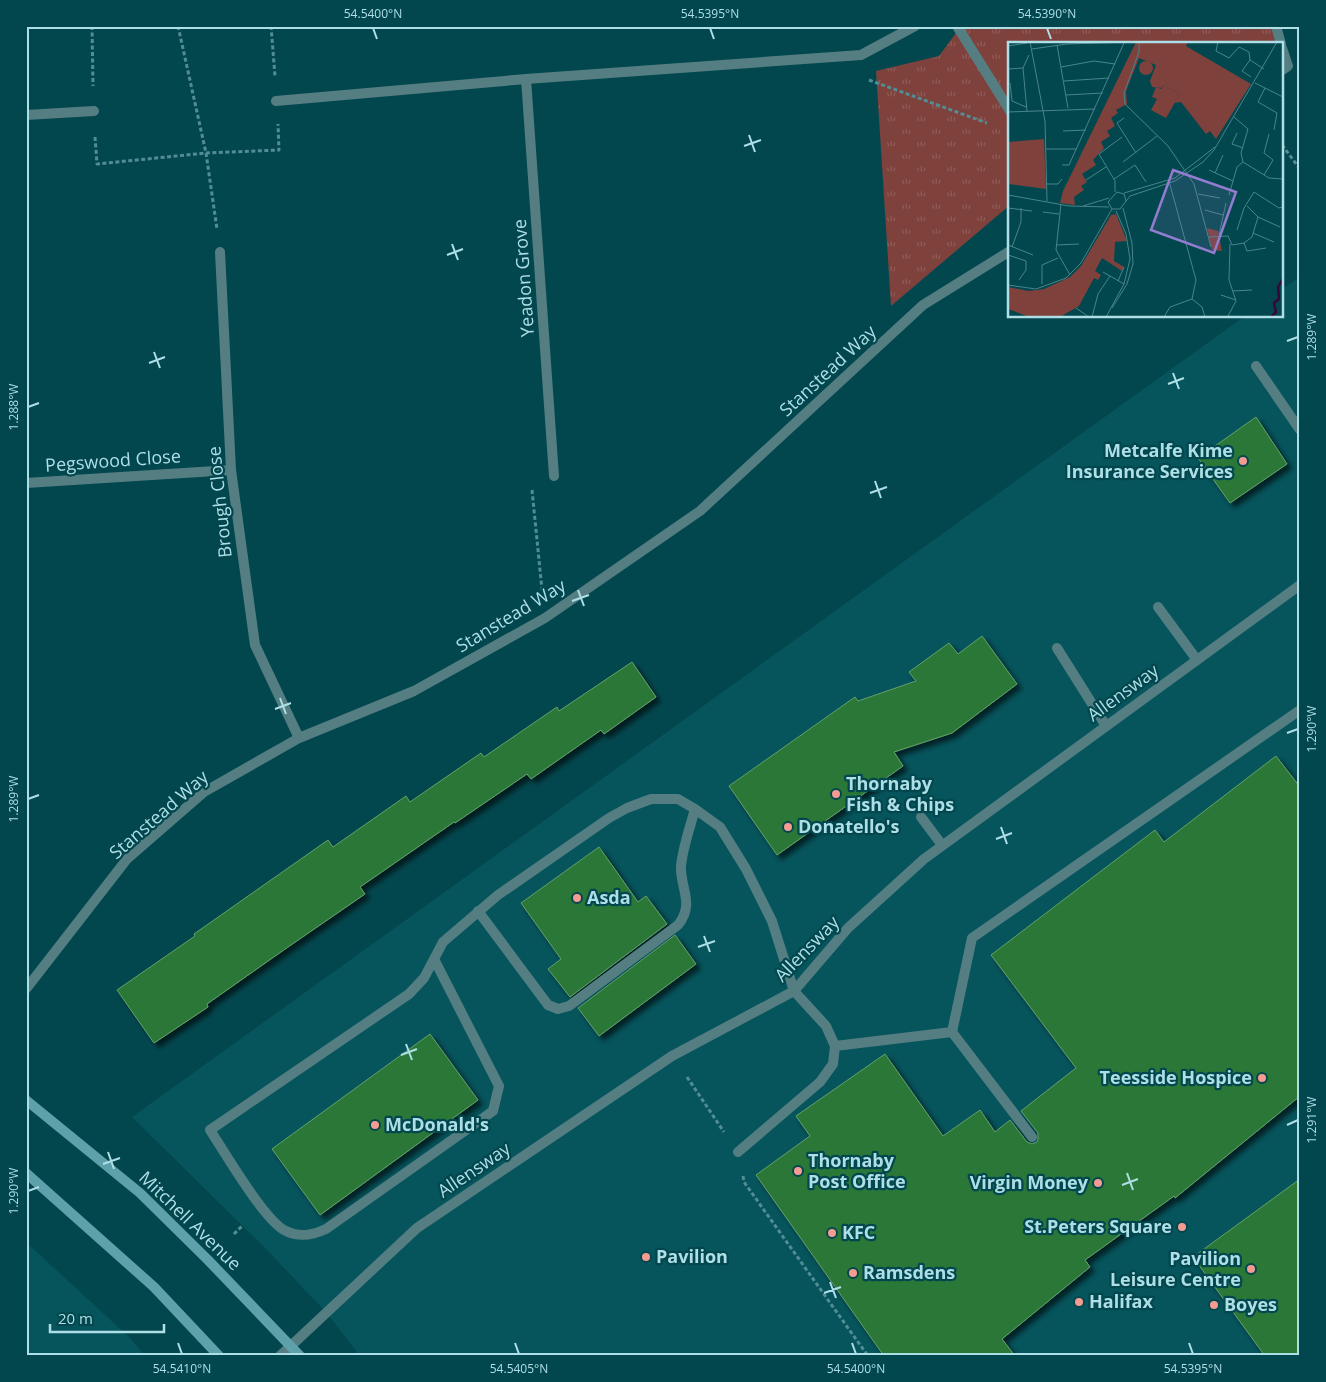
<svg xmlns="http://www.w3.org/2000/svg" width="1326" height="1382" font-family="'Open Sans',sans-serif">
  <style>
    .built { fill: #06545c }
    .grass { fill: url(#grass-tufts) }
    .building { fill: #2a7737; stroke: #64a06a; filter: url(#shadow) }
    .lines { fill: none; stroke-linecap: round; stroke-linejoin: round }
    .path { stroke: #538d94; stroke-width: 3; stroke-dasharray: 4 2.5; stroke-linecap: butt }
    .lane { stroke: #557e83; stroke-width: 10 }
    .street { stroke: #557e83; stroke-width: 10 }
    .secondary { stroke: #5fa1aa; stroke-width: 10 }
    .ticks { fill: none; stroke: #afdfe6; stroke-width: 2 }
    .poi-dot { fill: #f59c92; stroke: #03474e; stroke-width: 2 }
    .labels { text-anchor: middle; stroke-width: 4.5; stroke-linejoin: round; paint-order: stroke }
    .street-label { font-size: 18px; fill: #afdfe6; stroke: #03474e }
    .poi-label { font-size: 18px; font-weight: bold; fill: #afdfe6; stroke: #03474e; text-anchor: start }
    .inset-river { fill: none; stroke: #370739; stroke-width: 2.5 }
    .inset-road { fill: none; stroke: #48848b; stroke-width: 1 }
    .view { fill: #927dd1; fill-opacity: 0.15; stroke: #927dd1; stroke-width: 2.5 }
    .inset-edge { fill: none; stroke: #afdfe6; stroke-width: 2.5 }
    .neatline { fill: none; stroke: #afdfe6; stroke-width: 2 }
    .ticks-label { font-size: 12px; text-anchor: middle; fill: #afdfe6 }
  </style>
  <defs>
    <pattern id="grass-tufts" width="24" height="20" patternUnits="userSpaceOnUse" patternTransform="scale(1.25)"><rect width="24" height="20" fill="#7e413c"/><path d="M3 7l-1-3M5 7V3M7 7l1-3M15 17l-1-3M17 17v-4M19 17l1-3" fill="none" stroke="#8e5c58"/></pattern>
    <filter id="shadow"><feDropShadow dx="4.5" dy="4.5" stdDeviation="2.5" flood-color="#0009"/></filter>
  </defs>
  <rect width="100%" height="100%" fill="#03474e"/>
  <!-- built -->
  <path class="built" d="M1300,277v1079h-940l-34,-44 -61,-64 -133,-131 1113,-801h37v-27z
    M26,1242l104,96 15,18h-119z"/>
  <!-- grass -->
  <path class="grass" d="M961,26h315l5,18h-271v161l-119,101 -15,-235 63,-15z"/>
  <!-- building -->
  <path class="building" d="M1256,417l31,47 -57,39 -32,-45z
    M982,636l35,48 -65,49 -58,19 9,14 -126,89 -48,-69 126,-89 3,4 58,-20 -7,-9 40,-29 9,11z
    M632,662l24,35 -52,37 -3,-4 -70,49 -4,-5 -72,49 -1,-1 -94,65 5,7 -77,53 -81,57 1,3 -54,36 -37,-53 78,-54 -1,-2 134,-94 5,7 73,-51 4,6 71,-49 3,4 73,-50 2,4z
    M1276,756l24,31v309l-125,102 -1,-2 -89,64 5,7 -88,72 13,17h-131l-128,-181 54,-39 -14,-20 89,-62 58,82 37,-26 15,22 15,-12 17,22 5,2 5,-2 1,-3v-6l-17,-22 55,-43 -85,-113 164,-125 9,12z
    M599,847l39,55 8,-6 21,28 -97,73 -22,-28 13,-10 -40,-56z
    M675,935l21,29 -97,72 -21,-28z
    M430,1034l48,66 -158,115 -48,-66z
    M1300,1179v177h-35l-72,-99z"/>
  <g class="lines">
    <!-- path -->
    <path class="path" d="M92,26l1,60
      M178,26l28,127 11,76
      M271,26l4,50
      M869,80l118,43
      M95,137l2,27 109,-11 73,-3 -1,-26
      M1282,145l18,24
      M532,490l10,100
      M687,1077l37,55
      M743,1176l1,6 124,174
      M234,1234l9,-9"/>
    <!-- lane -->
    <path class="lane" d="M1276,26l5,18
      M1282,48l6,18 -6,4
      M1256,366l44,64
      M1158,607l39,53
      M1057,648l49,78
      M921,817l21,28
      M478,911l70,94 10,4 11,-3 109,-81c16,-20 4,-34 3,-55 -1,-14 10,-46 14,-61
      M434,959l65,127 -6,25 -167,118c-13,6 -26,9 -40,2 -21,-9 -62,-80 -76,-101l199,-136 15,-16 19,-36 55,-47 111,-77 18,-10 24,-9h27l17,10 25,18 26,42 26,52 22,70
      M952,1032l20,-94 328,-228
      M835,1046l117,-14 80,105"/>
    <!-- street -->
    <path class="street" d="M957,26l53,85
      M526,79l28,397
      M276,101l250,-22 335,-24 54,-29
      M26,115l68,-4
      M220,252l11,218 24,175 44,93
      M26,483l205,-13
      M26,989l101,-130 77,-67 95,-54 115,-47 131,-73 155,-107 223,-206 87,-54
      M738,1152l82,-70 13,-18 2,-18 -9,-20 -32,-35
      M280,1356l137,-128 255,-172 122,-65 54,-63 76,-69 376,-274"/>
    <!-- secondary -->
    <path class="secondary" d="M26,1100l114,93 68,67 92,96
      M26,1173l128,114 65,69"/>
  </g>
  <!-- ticks -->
  <path class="ticks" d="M373,28l4,11M710,28l4,11M1047,28l4,11M749,135l6,17M744,146l17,-6M452,244l6,16M447,255l16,-6M1287,341l11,-4M154,352l6,16M149,363l16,-6M1173,373l6,16M1168,384l16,-6M28,407l11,-4M875,481l6,17M870,493l17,-6M578,590l6,16M572,601l17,-6M280,698l6,16M275,709l16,-6M1287,733l11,-4M28,799l11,-4M1001,827l6,17M996,839l16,-6M704,936l6,16M698,947l17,-6M406,1044l6,16M401,1055l16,-6M1287,1125l11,-5M108,1152l6,17M103,1164l17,-6M1127,1173l6,17M1122,1185l16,-6M28,1191l11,-4M830,1282l6,16M824,1293l17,-6M178,1343l4,11M515,1343l4,11M852,1343l4,11M1189,1343l4,11"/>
  <!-- markers -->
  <g class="poi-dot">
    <circle cx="1243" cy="461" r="5"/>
    <circle cx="836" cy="794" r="5"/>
    <circle cx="788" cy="827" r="5"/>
    <circle cx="577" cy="898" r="5"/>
    <circle cx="1262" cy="1078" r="5"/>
    <circle cx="375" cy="1125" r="5"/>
    <circle cx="798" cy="1171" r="5"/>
    <circle cx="1098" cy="1183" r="5"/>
    <circle cx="1182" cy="1227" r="5"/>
    <circle cx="832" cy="1233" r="5"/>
    <circle cx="646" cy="1257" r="5"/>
    <circle cx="1251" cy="1269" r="5"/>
    <circle cx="853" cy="1273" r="5"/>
    <circle cx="1079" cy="1302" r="5"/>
    <circle cx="1214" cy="1305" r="5"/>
  </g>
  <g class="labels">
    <!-- street labels -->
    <g class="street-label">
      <text transform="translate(524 278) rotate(-94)" y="6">Yeadon Grove</text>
      <text transform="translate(828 371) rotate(-43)" y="6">Stanstead Way</text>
      <text transform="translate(113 461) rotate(-4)" y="6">Pegswood Close</text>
      <text transform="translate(220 502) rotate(-96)" y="6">Brough Close</text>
      <text transform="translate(511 616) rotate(-31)" y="6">Stanstead Way</text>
      <text transform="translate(1123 693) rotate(-36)" y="6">Allensway</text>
      <text transform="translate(159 815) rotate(-41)" y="6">Stanstead Way</text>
      <text transform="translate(807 949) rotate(-46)" y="6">Allensway</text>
      <text transform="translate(474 1170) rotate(-34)" y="6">Allensway</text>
      <text transform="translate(190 1221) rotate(44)" y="6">Mitchell Avenue</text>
    </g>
    <!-- poi labels -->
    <g class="poi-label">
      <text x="1233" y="457" text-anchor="end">Metcalfe Kime<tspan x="1233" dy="21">Insurance Services</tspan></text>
      <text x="846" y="790">Thornaby<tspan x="846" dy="21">Fish &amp; Chips</tspan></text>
      <text x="798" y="833">Donatello's</text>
      <text x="587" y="904">Asda</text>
      <text x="1252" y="1084" text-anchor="end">Teesside Hospice</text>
      <text x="385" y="1131">McDonald's</text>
      <text x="808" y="1167">Thornaby<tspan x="808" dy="21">Post Office</tspan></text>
      <text x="1088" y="1189" text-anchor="end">Virgin Money</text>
      <text x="1172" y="1233" text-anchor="end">St.Peters Square</text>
      <text x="842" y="1239">KFC</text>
      <text x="656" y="1263">Pavilion</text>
      <text x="1241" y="1265" text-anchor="end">Pavilion<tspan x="1241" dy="21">Leisure Centre</tspan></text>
      <text x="863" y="1279">Ramsdens</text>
      <text x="1089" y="1308">Halifax</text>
      <text x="1224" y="1311">Boyes</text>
    </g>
  </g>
  <!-- overview -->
  <g transform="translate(1008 42)">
    <rect width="275" height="275" fill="#03474e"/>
    <path d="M128,0h52l-2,4 65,38 -35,55 -6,-8 -4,3 -25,-32 -7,1 6,-9 -16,-9 -3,3 -9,-1 -2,-6 6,-16 -17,-7 -13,33 1,13 -11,6 2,3 -7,5 4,8 -8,5 3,5 -9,6 3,6 -11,12 3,5 -14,9 5,8 -6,4 3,4 -10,7 1,8 -15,-2 3,-12zM36,97l2,50 -38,-5v-42zM108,172l11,27 -12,1 -1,19 10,6 -2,4 -20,-13 -7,13 6,4 -3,5 -4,-2 -15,28 -19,11h-31l-21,-8v-22l21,4 15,-2 26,-12 11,-11 30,-51zM199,186l11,3 4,20 -10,-1z" fill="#7e413c"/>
    <path d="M131 26a7 7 0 1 1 14 0a7 7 0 1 1-14 0ZM156,43l16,9 -14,24 -15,-8 6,-11 -5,-2 4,-10 5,2z" fill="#7e413c"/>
    <path class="inset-river" d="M263,275l5,-5 -2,-9 5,-4 -1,-12 5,-8"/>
    <path class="inset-road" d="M22,0l15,79 2,80M131,0v10l-15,41 1,11 43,42 26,38 17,63M210,0l-2,9 13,7 10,-11 10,5 1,8 14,9M49,3l11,63M0,4l19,-3M24,7l35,-5 65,-2M242,18l-8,11 9,6M53,25l33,-6 21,3M0,27l15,-1M56,39l45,-3M2,41l2,18 14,6M247,41l28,14M257,46l-7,14 19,11 -3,17M58,53l37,-2M19,69l-4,-43 6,-13M0,70l87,-3M226,75l14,12 -7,24 2,9 26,16 14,1M116,76l-7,5 19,30M55,89l23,-1M229,91l-5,11 11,4M38,107h30M115,120l34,-26M54,123h7l55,-122M201,128l24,11M207,131l8,-18M256,133l9,-15 -9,-7 5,-19M106,137l21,-14 11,17M78,138l20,-13M39,142h11l4,-5M107,150v-11l-16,-27 23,-17M116,151l51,-15 40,-31M190,152l22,4M0,153l61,11 40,1M221,153l8,-28 6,-5M118,159l-2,-7 -7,-2 -9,10 4,7h8l10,-13 45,-15 28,-19 11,-12 63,-108M53,162l-5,46 14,25M75,164l26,-8M239,164l11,11 22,10M0,166l24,3M197,168l18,5M35,170l16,2M229,188l7,-22 10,-16 25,16 4,-1M245,191l21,9M211,193l7,-32M201,195l19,-1 4,9 12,-2 8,-6 6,-20M236,201l3,8 19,-3M0,203l25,10M48,203l23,-1M4,205l9,-25v-14M0,213l18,6v9l-7,10M95,230l21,12M110,239l6,-14M34,242v-19l16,-7M0,243l28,4 30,-11 15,-15 31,-54M225,249l19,-1M213,253l15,5M184,257l10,8 3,10M68,266l13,9M104,266l15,-24 6,-20 -1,-21 -9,-35M220,274l8,-15 -7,-21 1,-36M84,275l6,-23 12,-18M98,275l18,-33 6,-25 -4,-25 -10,-23M156,275l6,-10 22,-8 4,-19 -27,-99"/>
    <path class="view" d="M165,128l63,22 -22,61 -63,-23z"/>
    <rect width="275" height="275" class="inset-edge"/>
  </g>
  <!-- border -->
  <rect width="1326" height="1382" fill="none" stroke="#03474e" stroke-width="55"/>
  <!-- scale -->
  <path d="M50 1324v8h114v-8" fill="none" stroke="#afdfe6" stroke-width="2.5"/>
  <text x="58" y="1324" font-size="15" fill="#afdfe6" stroke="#03474e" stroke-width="4" paint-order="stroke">20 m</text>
  <rect x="28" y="28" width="1270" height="1326" class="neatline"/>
  <g class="ticks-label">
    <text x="373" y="18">54.5400°N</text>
    <text x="710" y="18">54.5395°N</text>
    <text x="1047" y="18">54.5390°N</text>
    <text transform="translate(1312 337) rotate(-90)" y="4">1.289°W</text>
    <text transform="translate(14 407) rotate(-90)" y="4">1.288°W</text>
    <text transform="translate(1312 729) rotate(-90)" y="4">1.290°W</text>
    <text transform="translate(14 799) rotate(-90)" y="4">1.289°W</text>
    <text transform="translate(1312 1120) rotate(-90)" y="4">1.291°W</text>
    <text transform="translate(14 1191) rotate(-90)" y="4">1.290°W</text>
    <text x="182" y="1373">54.5410°N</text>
    <text x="519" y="1373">54.5405°N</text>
    <text x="856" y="1373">54.5400°N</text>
    <text x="1193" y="1373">54.5395°N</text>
  </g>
</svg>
